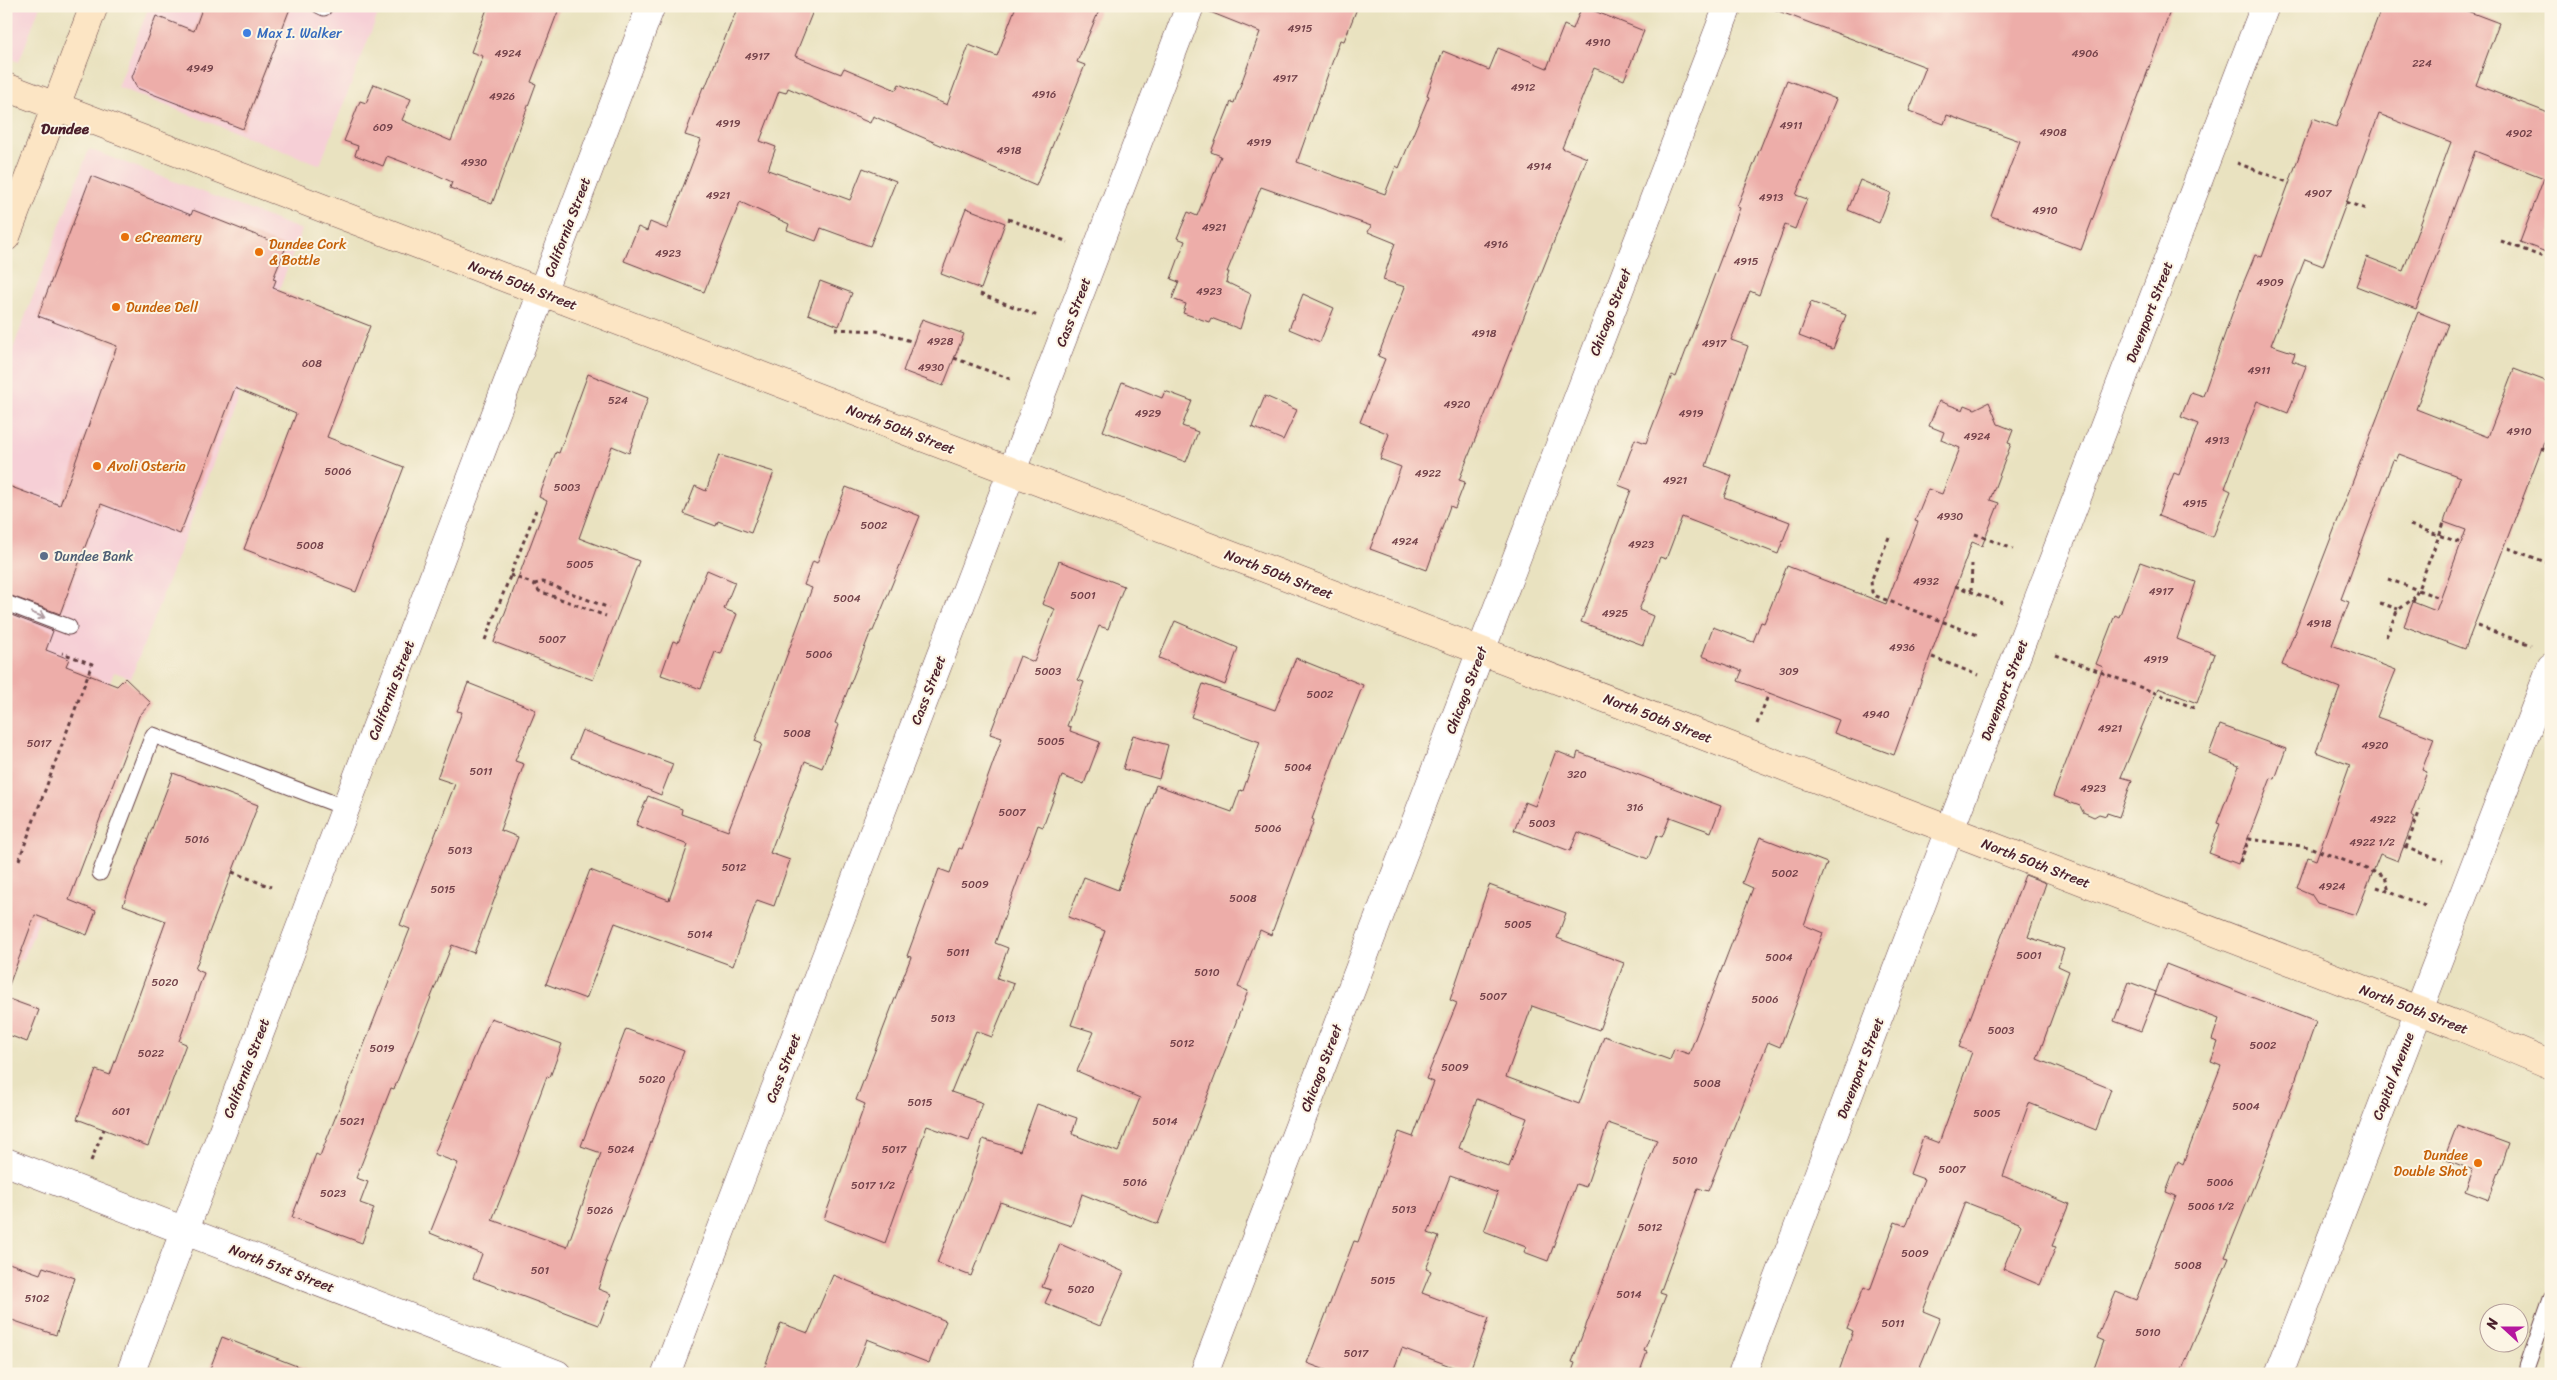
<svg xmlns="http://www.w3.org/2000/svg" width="2557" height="1380" font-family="Sriracha,sans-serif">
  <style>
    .built { fill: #f6cfd6 }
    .building { fill: #edada9; fill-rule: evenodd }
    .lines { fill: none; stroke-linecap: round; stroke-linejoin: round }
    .lane-casing { stroke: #623c41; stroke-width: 17 }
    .street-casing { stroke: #623c41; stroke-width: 29 }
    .secondary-casing { stroke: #623c41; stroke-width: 29 }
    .path { stroke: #623c41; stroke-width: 3; stroke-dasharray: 4 4; stroke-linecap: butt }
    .lane { stroke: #fff; stroke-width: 15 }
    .street { stroke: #fff; stroke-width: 28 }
    .secondary { stroke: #fce5c4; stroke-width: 28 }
    .oneway { stroke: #ae9aa0 }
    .shop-dot { fill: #3f7fe0; stroke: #fcf5e5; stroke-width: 2 }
    .food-dot { fill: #e8710a; stroke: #fcf5e5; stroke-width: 2 }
    .service-dot { fill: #5c6f8a; stroke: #fcf5e5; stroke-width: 2 }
    .labels { text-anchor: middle; stroke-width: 4; stroke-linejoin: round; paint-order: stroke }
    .number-label { font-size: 11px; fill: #73424a }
    .shop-label { font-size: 14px; fill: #366cbe; stroke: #fcf5e5; text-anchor: start }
    .street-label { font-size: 14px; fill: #4a1f2b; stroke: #fcf5e5 }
    .food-label { font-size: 14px; fill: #c56008; stroke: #fcf5e5; text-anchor: start }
    .service-label { font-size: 14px; fill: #4e5e75; stroke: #fcf5e5; text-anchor: start }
    .neighbourhood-label { font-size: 15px; font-weight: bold; fill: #4a1f2b; stroke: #fcf5e5 }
  </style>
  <rect width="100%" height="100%" fill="#fcf5e5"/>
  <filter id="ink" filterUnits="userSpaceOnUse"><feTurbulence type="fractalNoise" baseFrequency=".02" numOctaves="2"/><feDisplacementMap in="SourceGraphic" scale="10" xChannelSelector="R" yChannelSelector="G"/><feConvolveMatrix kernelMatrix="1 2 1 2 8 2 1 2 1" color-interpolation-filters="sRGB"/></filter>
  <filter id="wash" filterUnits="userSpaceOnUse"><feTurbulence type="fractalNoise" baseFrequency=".0096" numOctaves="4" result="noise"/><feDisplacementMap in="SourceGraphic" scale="20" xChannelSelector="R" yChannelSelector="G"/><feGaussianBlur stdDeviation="1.12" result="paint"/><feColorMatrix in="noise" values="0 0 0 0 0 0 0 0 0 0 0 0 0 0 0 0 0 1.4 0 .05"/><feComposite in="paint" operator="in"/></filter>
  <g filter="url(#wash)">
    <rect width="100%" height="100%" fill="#e9e2c0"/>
    <!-- built -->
    <path class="built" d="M6,6h34l-21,56 -13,-5z
      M149,6h232l-61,159 -202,-78z
      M89,149l213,81 -171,448 -17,-6 -75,196 17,7 -33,86 -17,-7v-587z"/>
    <g id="blocks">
      <!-- building -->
      <path class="building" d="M203,6h88l-48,123 -106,-41 -5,-11 24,-61 38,15z
        M488,6h72l-29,76 5,2 -44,120 -42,-16 2,-6 -17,-8 -48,-18 -4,10 -28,-11 3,-9 -14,-5 16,-40 6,2 8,-19 37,15 -9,21 49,21 32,-85 -12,-4z
        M738,6h77l-20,50 46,18 3,-6 52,22 3,-6 48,21 22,-60 28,11 19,-50h85l-24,56 8,3 -49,121 -163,-70 -3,7 -82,-35 -2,5 -7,-2 -19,50 16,6 -8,23 82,30 13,-32 33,13 -26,65 -49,-18 -5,13 -29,-11 2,-6 -49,-22 -36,90 -80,-31 14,-34 9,4 3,-9 17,7 34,-89 -16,-5 18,-48 2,1z
        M1205,6h153l-14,35 -4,-1 -43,122 88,32 11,-28 3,2 30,-72 -2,-1 16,-44 46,19 9,-22 49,20 17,-43 9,4 9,-23 62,25 -20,49 -30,-12 -32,80 25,10 -128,322 6,2 -10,26 -5,-2 -23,64 -57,-21 31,-82 -21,-8 9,-25 -29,-12 25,-63 -7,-3 27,-69 -22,-7 12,-37 -27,-11 3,-6 -110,-39 -34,85h2l-3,10 25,12 -11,35 -29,-11 -2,4 -26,-9 3,-9 -14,-5 7,-17 -8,-3 14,-38 -8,-3 11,-26 9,4 24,-60 -10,-4 20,-50 3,1 26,-71 -55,-22z
        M1773,6h399l-91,244 -90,-34 29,-75 -73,-26 -3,9 -35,-13 17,-44 -153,-58z
        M2382,6h72l45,17 -23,62 75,29v140l-31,-12 24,-64 -69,-27 -59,158 -60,-23 11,-29 36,14 48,-129 -72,-28 -56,152 -18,-7 -34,86 24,8 -3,8 14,5 -18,47 -31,-12 -32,87 6,3 -18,46 -55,-21 16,-43 5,2 19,-51 -17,-7 10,-25 12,4 37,-105 15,-36 7,2 51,-139 23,9z
        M1787,80l49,19 -40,96 11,4 -12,30 -10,-4 -26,70 -9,-4 -19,49 17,6 -42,120 26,10 -8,21 66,25 -12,32 -96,-37 -16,42 -6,-2 -21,53 14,6 -10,29 -62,-23 50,-132 -13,-5 17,-46 11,4 26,-68 4,2 64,-169 -3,-1z
        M91,176l100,39 2,-5 93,37 -13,32 3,1 -3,8 97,38 -43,111 77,30 -48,125 -112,-43 52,-135 -61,-26 -55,146 -79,-30 -41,110 -54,-20v-109l54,20 57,-159 -79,-30z
        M1860,180l31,13 -12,30 -31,-13z
        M966,208l39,15 -24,66 -40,-15z
        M820,281l32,12 -13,33 -31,-12z
        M1303,294l31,14 -14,34 -31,-13z
        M1811,302l35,13 -13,34 -34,-13z
        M2418,312l30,12 -32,85 72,28 26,-68 37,14v41l-86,225 -61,-23 9,-24 23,9 30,-81 -22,-8 16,-45 -61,-23 -3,7 -3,-1 -52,139 8,3 -17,43 64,25 -19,47 57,21 -12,32 5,2 -16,43 4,2 -17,44 -18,-7 -24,61 -39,-12 -6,-9 -14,-6 11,-31 8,3 34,-95 -34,-13 24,-64 -58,-23z
        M922,319l42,15 -21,52 -40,-15z
        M588,374l60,24 -19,55 -17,-7 -33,92 60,23 -46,119 -99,-38 53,-141 -8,-4 17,-45 3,1z
        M1122,382l40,16 3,-7 27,10 -10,25 16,6 -12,30 -83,-31z
        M1265,396l32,14 -14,30 -31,-13z
        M1939,401l24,9 2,-5 10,4 14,-7 9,22 15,6 -5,13 3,1 -21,56 9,3 -17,43 -10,-4 -78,213 -60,-22 5,-13 -101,-39 4,-10 -40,-15 11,-29 40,15 8,-20 3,1 23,-57 99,38 32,-82 -3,-1 13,-32 14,5 18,-46 -19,-8 3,-8 -15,-6z
        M719,455l55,17 -23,61 -33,-12 -2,5 -32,-12 11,-28 11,5z
        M846,487l74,29 -47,115h-2l-36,92 4,2 -17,43 -17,-7 -35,92 20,7 -16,46 -17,-6 -24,66 -118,-43 -29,76 -40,-15 44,-114 79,30 19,-55 -52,-20 12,-29 34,13 -1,5 47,17 34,-87 -7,-3 57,-153 -8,-3 9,-24 4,2z
        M1059,561l65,25 -16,43 -9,-3 -21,54 6,2 -17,44 4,1 -1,4 30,11 -16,42 -22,-8 -19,51 -5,-2 -43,118 13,5 -11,30 17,6 -22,53 -16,-6 -25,61 32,11 -14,38 -42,-15 -42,117 -61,-24 41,-115 -9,-4 55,-143 -4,-1 32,-87 11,4 9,-25 3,1 40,-111 -12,-4 8,-21 22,-57 14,6 21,-53 -13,-5z
        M2140,562l56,20 -19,57 38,15 -18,49 -39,-15 -37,89 11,3 -13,37 -12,-4 -1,3 -7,-2 -5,3 -11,-5 -3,-6 -27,-10 50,-129 -7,-3 19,-49 4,2z
        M707,570l28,12 -11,27 13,5 -16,40 -6,-2 -14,37 -40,-14 12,-34 5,2z
        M6,613l47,18 -7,19 23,9 -3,7 51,20 8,-8 26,25 -12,13 -70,184 27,11 -9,24 -52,-20 -26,70h-3z
        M1175,621l63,27 -13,37 -66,-27z
        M1296,658l67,27 -28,70 -23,64 2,1 -43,115 -11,-5 -22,57 10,4 -90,233 -76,-30 -11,32 -71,-24 -29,74 -34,-13 33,-83 13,-41 37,12 17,-47 40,14 -5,16 46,18 22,-54 -63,-27 17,-39 -23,-7 34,-94 -37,-14 16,-40 34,13 38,-105 76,27 8,-22 3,1 17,-49 -69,-25 12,-33 72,26z
        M468,683l68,27 -21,51 9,3 -24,66 18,7 -44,116 -22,-8 -58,144 -3,-1 -35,90 12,4 -8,21 14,5 -12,35 -70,-26 24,-63 4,2 90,-227 -10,-4 55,-141 -18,-6 25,-66 -5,-1z
        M2220,725l66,24 -11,30 -4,-1 -33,86 -29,-11 11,-29 -3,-1 22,-57 -30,-12z
        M582,730l91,34 -12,31 -90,-37z
        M1133,735l35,10 -9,34 -36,-10z
        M1556,751l20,8 2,-7 143,54 -10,26 -41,-15 -8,20 -5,-2 -9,24 -70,-27 -8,19 -56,-21 11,-28 10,4z
        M173,773l85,32 -63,164 9,4 -25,68 7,3 -38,102 -71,-27 19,-49 14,5 56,-154 -43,-16z
        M1760,837l67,26 -23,62 19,8 -43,114 -12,-5 -60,149 -10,-3 -38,105 6,2 -22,56 3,1 -8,22h-68l4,-11 -3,-1 85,-222 -49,-17 -22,64 -10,-3 -28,77 -24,-9 2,-5 -42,-16 14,-38 -48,-17 -22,57 11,4 -13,32 5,2 -9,22 67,25 -20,55 -67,-25 -10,26h-56l-29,-11 47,-122 4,1 41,-110 14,5 21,-55 -8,-3 31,-76 -7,-3 39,-115 77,28 -9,25 67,25 -25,67 -67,-24 -26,71 73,27 25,-68 66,24 4,-11 15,5 64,-166 -11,-5zM1477,1099l50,19 -18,49 -50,-19z
        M2025,875l21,8 -18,54 36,12 -6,17 11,5 -32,88 74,30 -15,41 -67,-27 -26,73 66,28 -17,42 4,1 -16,38 -37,-16 18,-44 -2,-2 -54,-21 -42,109 17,7 -23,56h-79l15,-43 -6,-3 17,-41 6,3 25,-68 11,4 18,-47 -14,-5 13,-37 16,6 33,-91 -13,-5z
        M2166,964l150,58 -30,84 -61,151 4,1 -49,116h-88l12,-33 -7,-3 19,-46 20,8 40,-104 -10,-4 12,-31 5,3 38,-98 -10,-4 7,-20 -6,-2 7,-21 -64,-24z
        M2129,982l27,10 -15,39 -27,-10z
        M6,998l33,12 -12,32 -21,-8z
        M491,1018l71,26 -12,33 -3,-1 -34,92 -21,52 75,27 34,-94 -20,-7 45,-117 58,22 -10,25 2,1 -71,185h2l-9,27 13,5 -12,31 -126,-47 9,-24 -52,-21 28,-70 -24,-9z
        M2457,1125l52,19 -20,56 -24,-9 8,-21 -29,-11z
        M1060,1244l64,28 -24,54 -55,-23 6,-13 -9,-3z
        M6,1262l34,12 3,-7 32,11 -19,57 -50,-17z
        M833,1275l113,46 -17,42 -62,-24 -13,35h-92l19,-51 27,10z
        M222,1337l90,35v2h-104z"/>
    </g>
  </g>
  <g filter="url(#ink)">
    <use href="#blocks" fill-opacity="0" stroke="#623c41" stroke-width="1"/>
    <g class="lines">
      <!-- lane casing -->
      <g class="lane-casing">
        <path id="lane" d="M320,6l4,2
          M6,603l63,24
          M100,873l53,-138 193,73
          M2527,1367l24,-69"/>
      </g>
      <!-- street casing -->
      <g class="street-casing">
        <path id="street" d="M6,1162l551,212
          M130,1374l521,-1368
          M666,1374l524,-1368
          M1204,1374l524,-1368
          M1742,1374l523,-1368
          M2279,1374l272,-707"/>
      </g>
      <!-- secondary casing -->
      <g class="secondary-casing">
        <path id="secondary" d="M6,87l1978,756 470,181 97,41
          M6,237l88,-231"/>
      </g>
      <!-- path -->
      <path class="path" d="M2237,163l53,20
        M2346,202l20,7
        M1008,219l60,23
        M2501,241l50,19
        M980,294l58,22
        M835,329l42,2 37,11
        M954,358l59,22
        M2541,448l10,4
        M2410,525l51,18
        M1975,534l38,15
        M1889,537l-18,44 1,11 4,4 104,40
        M2508,548l43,16
        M510,575l24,9 5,7 67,25
        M2388,579l52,19
        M534,584l9,-2 66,26
        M1955,586l48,17
        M1971,591l1,-27
        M2413,602l31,-79
        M2380,603l18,6
        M2478,626l53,19
        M2386,637l11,-26 18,-14
        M485,640l51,-130
        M2056,655l139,53
        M1932,657l46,18
        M1757,724l12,-31
        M2404,847l39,14
        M2406,848l14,-38
        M19,860l73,-196 -30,-11
        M2240,862l9,-23 60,8 76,29 4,16
        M232,872l39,15
        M2377,887l48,19
        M91,1161l13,-32"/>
      <!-- lane -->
      <use href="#lane" class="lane"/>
      <!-- street -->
      <use href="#street" class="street"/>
      <!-- secondary -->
      <use href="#secondary" class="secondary"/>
    </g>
    <!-- one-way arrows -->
    <defs><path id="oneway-shaft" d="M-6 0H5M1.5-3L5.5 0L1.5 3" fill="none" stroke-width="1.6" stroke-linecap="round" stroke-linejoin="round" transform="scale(1.25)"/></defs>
    <use class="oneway" href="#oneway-shaft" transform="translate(38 615) rotate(21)"/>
  </g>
  <!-- markers -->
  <circle class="shop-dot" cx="247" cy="33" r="5"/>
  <g class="food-dot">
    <circle cx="125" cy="237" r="5"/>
    <circle cx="259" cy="252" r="5"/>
    <circle cx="116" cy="307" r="5"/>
    <circle cx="97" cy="466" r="5"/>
    <circle cx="2478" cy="1163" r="5"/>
  </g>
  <circle class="service-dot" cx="44" cy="556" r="5"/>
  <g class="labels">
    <!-- number labels -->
    <g class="number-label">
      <text x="1300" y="32">4915</text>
      <text x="1598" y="46">4910</text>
      <text x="508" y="57">4924</text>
      <text x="2085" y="57">4906</text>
      <text x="757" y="60">4917</text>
      <text x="2422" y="67">224</text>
      <text x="200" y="72">4949</text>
      <text x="1285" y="82">4917</text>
      <text x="1523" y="91">4912</text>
      <text x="1044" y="98">4916</text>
      <text x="502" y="100">4926</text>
      <text x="728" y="127">4919</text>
      <text x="1791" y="129">4911</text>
      <text x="383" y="131">609</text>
      <text x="2053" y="136">4908</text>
      <text x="2519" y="137">4902</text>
      <text x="1259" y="146">4919</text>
      <text x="1009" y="154">4918</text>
      <text x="474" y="166">4930</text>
      <text x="1539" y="170">4914</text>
      <text x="2318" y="197">4907</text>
      <text x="718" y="199">4921</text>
      <text x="1771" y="201">4913</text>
      <text x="2045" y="214">4910</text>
      <text x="1214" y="231">4921</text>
      <text x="1496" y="248">4916</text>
      <text x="668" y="257">4923</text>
      <text x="1746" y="265">4915</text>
      <text x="2270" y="286">4909</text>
      <text x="1209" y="295">4923</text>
      <text x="1484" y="337">4918</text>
      <text x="940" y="345">4928</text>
      <text x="1714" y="347">4917</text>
      <text x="312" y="367">608</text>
      <text x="931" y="371">4930</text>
      <text x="2259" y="374">4911</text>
      <text x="618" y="404">524</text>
      <text x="1457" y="408">4920</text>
      <text x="1148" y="417">4929</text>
      <text x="1691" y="417">4919</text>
      <text x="2519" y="435">4910</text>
      <text x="1977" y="440">4924</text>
      <text x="2217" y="444">4913</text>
      <text x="338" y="475">5006</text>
      <text x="1428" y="477">4922</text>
      <text x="1675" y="484">4921</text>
      <text x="567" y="491">5003</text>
      <text x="2195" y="507">4915</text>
      <text x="1950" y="520">4930</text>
      <text x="874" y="529">5002</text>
      <text x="1405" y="545">4924</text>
      <text x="1641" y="548">4923</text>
      <text x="310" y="549">5008</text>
      <text x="580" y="568">5005</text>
      <text x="1926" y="585">4932</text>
      <text x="2161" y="595">4917</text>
      <text x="1083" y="599">5001</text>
      <text x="847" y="602">5004</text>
      <text x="1615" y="617">4925</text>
      <text x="2319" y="627">4918</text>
      <text x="552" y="643">5007</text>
      <text x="1902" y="651">4936</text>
      <text x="819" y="658">5006</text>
      <text x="2156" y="663">4919</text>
      <text x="1048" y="675">5003</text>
      <text x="1789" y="675">309</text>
      <text x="1320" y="698">5002</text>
      <text x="1876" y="718">4940</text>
      <text x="2110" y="732">4921</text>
      <text x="797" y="737">5008</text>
      <text x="1051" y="745">5005</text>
      <text x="39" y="747">5017</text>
      <text x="2375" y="749">4920</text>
      <text x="1298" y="771">5004</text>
      <text x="481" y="775">5011</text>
      <text x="1577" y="778">320</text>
      <text x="2093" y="792">4923</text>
      <text x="1635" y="811">316</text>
      <text x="1012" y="816">5007</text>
      <text x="2383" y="823">4922</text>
      <text x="1542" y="827">5003</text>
      <text x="1268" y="832">5006</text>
      <text x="197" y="843">5016</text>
      <text x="2372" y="846">4922 1/2</text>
      <text x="460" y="854">5013</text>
      <text x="734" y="871">5012</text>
      <text x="1785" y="877">5002</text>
      <text x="975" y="888">5009</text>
      <text x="2332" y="890">4924</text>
      <text x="443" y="893">5015</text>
      <text x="1243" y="902">5008</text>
      <text x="1518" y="928">5005</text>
      <text x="700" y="938">5014</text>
      <text x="958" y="956">5011</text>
      <text x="2029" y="959">5001</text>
      <text x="1779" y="961">5004</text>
      <text x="1207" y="976">5010</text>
      <text x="165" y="986">5020</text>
      <text x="1493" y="1000">5007</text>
      <text x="1765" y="1003">5006</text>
      <text x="943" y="1022">5013</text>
      <text x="2001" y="1034">5003</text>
      <text x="1182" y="1047">5012</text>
      <text x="2263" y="1049">5002</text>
      <text x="382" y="1052">5019</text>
      <text x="151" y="1057">5022</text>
      <text x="1455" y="1071">5009</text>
      <text x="652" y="1083">5020</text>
      <text x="1707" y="1087">5008</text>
      <text x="920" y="1106">5015</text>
      <text x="2246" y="1110">5004</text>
      <text x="121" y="1115">601</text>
      <text x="1987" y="1117">5005</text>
      <text x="352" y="1125">5021</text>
      <text x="1165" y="1125">5014</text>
      <text x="621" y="1153">5024</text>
      <text x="894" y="1153">5017</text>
      <text x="1685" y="1164">5010</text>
      <text x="1952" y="1173">5007</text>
      <text x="1135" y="1186">5016</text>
      <text x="2220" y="1186">5006</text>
      <text x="873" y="1189">5017 1/2</text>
      <text x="333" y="1197">5023</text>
      <text x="2211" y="1210">5006 1/2</text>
      <text x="1404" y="1213">5013</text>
      <text x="600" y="1214">5026</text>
      <text x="1650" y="1231">5012</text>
      <text x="1915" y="1257">5009</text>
      <text x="2188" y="1269">5008</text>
      <text x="540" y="1274">501</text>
      <text x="1383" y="1284">5015</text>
      <text x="1081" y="1293">5020</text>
      <text x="1629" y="1298">5014</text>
      <text x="37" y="1302">5102</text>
      <text x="1893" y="1327">5011</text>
      <text x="2148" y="1336">5010</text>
      <text x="1356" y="1357">5017</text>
    </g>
    <!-- shop labels -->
    <g class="shop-label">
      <text x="257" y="38">Max I. Walker</text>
    </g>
    <!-- street labels -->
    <g class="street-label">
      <text transform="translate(567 227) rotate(-69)" y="5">California Street</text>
      <text transform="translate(523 285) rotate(21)" y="5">North 50th Street</text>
      <text transform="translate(1073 312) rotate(-69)" y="5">Cass Street</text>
      <text transform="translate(1610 312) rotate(-69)" y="5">Chicago Street</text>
      <text transform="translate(2149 312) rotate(-69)" y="5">Davenport Street</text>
      <text transform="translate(901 429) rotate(21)" y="5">North 50th Street</text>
      <text transform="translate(1279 574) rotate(21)" y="5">North 50th Street</text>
      <text transform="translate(391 690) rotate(-69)" y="5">California Street</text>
      <text transform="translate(928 690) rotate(-69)" y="5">Cass Street</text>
      <text transform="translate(1466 690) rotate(-69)" y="5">Chicago Street</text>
      <text transform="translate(2004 690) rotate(-69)" y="5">Davenport Street</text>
      <text transform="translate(1658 718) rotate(21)" y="5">North 50th Street</text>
      <text transform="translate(2036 863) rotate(21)" y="5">North 50th Street</text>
      <text transform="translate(2414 1009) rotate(21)" y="5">North 50th Street</text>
      <text transform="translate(246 1068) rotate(-69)" y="5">California Street</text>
      <text transform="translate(783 1068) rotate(-69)" y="5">Cass Street</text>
      <text transform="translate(1321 1068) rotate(-69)" y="5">Chicago Street</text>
      <text transform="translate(1860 1068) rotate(-69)" y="5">Davenport Street</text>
      <text transform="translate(2393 1076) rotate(-69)" y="5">Capitol Avenue</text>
      <text transform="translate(282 1268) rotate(21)" y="5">North 51st Street</text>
    </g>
    <!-- food labels -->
    <g class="food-label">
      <text x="135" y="242">eCreamery</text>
      <text x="269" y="249">Dundee Cork<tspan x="269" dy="16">&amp; Bottle</tspan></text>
      <text x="126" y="312">Dundee Dell</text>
      <text x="107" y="471">Avoli Osteria</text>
      <text x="2468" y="1160" text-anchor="end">Dundee<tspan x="2468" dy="16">Double Shot</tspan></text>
    </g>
    <!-- service labels -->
    <g class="service-label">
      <text x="54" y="561">Dundee Bank</text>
    </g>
    <!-- neighbourhood labels -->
    <g class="neighbourhood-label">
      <text x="65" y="134">Dundee</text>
    </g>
  </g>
  <!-- margin -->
  <rect width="2557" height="1380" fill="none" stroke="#fcf5e5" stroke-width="25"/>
  <!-- north arrow -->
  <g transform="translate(2504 1328) rotate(291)"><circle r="24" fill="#fcf5e5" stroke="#b59f9b"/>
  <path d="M0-4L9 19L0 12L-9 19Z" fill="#b5179e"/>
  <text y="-8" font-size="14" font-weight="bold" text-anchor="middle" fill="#4a1f2b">N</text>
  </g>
</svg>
